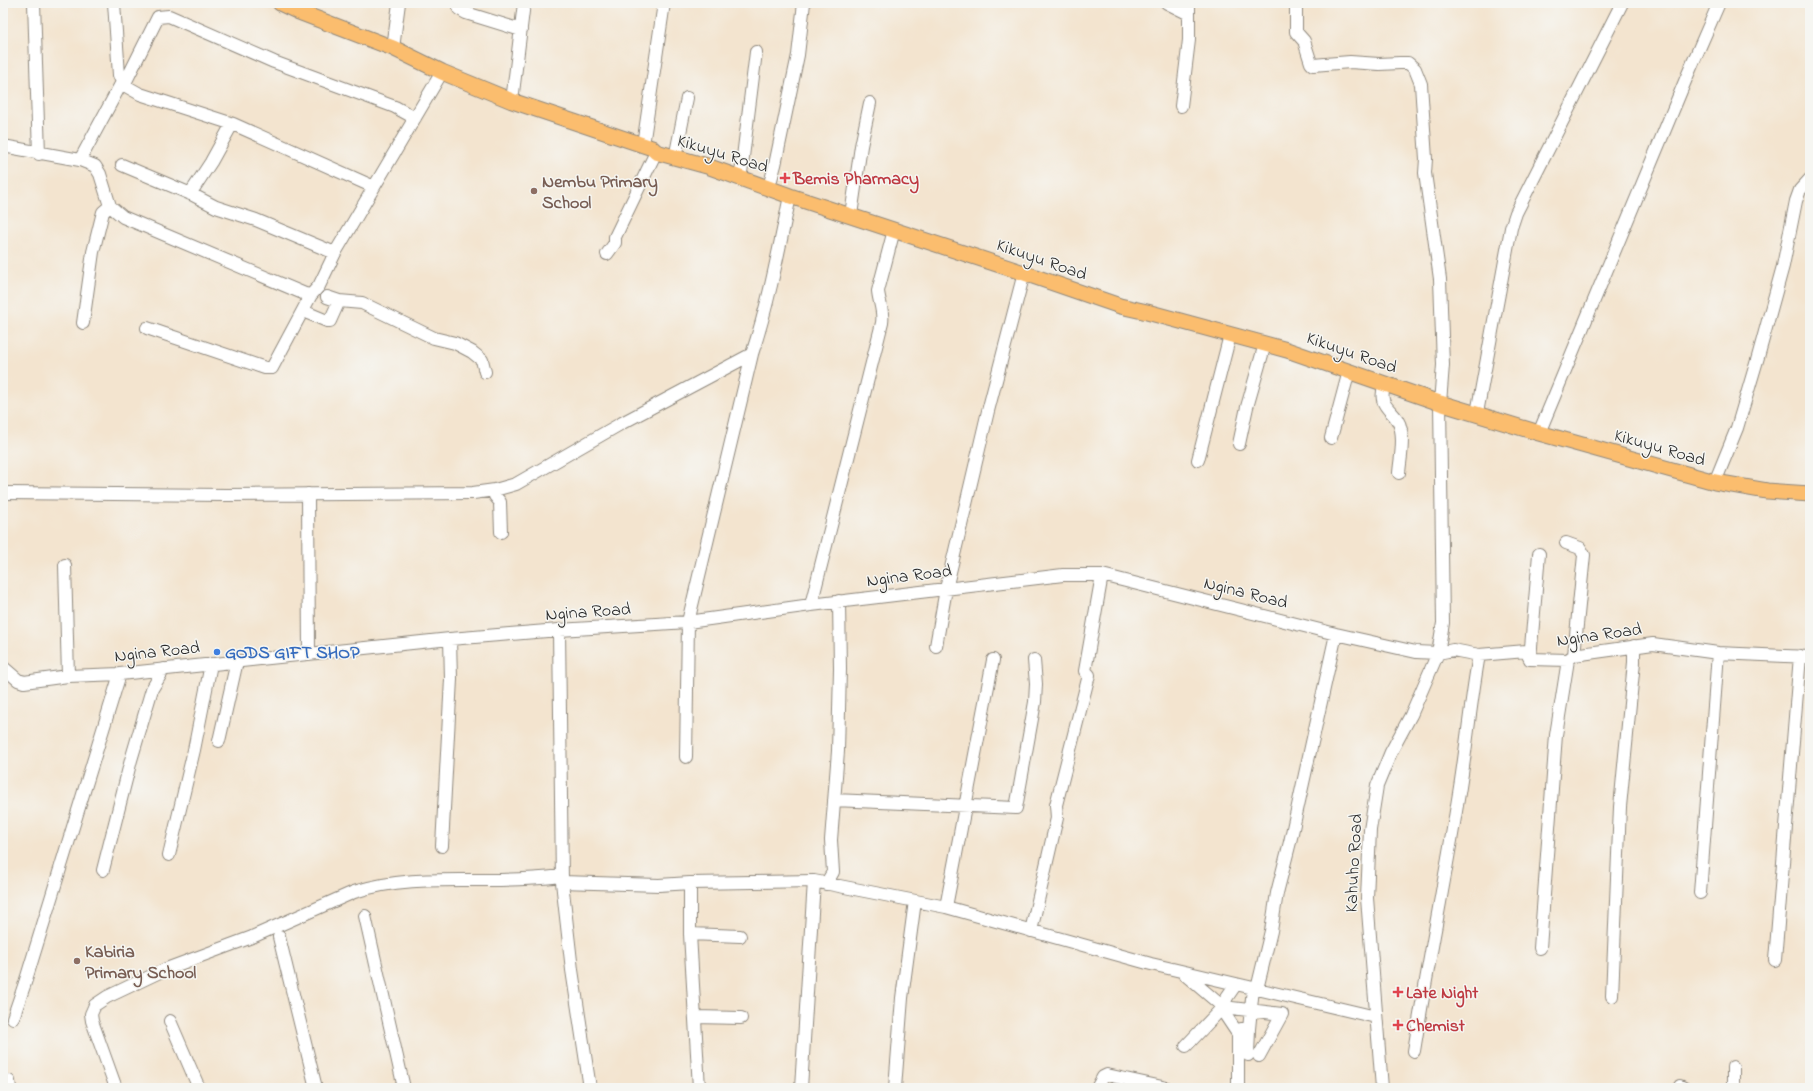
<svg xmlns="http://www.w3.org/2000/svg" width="1813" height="1091" font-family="'Indie Flower',sans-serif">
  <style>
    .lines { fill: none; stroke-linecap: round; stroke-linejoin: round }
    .minor-casing { stroke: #8f887d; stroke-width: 14 }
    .major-casing { stroke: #8f887d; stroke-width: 17 }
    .minor { stroke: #fff; stroke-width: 12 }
    .major { stroke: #fbbd6e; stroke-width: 15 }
    .health-dot { fill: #e0444e; stroke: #f6f6f2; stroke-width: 1.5 }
    .education-dot { fill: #8d6e63; stroke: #f6f6f2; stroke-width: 1.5 }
    .shop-dot { fill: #3f7fe0; stroke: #f6f6f2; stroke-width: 1.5 }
    .labels { text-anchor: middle; stroke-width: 3; stroke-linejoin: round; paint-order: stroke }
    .street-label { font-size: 18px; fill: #2b2b2b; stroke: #f6f6f2 }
    .health-label { font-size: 18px; font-weight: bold; fill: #be3a42; stroke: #f6f6f2; text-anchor: start }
    .education-label { font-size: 18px; font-weight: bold; fill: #785e54; stroke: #f6f6f2; text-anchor: start }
    .shop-label { font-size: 18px; font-weight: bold; fill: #366cbe; stroke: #f6f6f2; text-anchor: start }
  </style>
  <rect width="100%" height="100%" fill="#f6f6f2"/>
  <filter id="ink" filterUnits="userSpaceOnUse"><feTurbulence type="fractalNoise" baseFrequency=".025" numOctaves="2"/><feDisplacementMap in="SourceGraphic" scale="8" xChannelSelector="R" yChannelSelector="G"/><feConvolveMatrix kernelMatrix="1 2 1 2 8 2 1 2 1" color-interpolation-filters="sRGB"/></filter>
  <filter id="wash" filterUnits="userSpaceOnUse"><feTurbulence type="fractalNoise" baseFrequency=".012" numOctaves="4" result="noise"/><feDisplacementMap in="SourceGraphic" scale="16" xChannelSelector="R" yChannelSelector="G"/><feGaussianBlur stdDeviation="0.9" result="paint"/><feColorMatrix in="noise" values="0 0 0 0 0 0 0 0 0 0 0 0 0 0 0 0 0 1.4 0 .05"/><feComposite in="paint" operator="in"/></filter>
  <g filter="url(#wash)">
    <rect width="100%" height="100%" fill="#f3e4cf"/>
  </g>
  <g filter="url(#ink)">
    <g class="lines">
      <!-- minor casing -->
      <g class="minor-casing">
        <path id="minor" d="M34,3l5,151
          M1167,3l22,11
          M1296,3v29l8,9 7,22 2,2 37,-3 29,2 21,-1h8l7,6 6,15 5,75 -1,14 15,106 3,86 -3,38 3,220 -5,30 -27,62 -20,37 -14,34 -7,44 -3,68 15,190
          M459,9l7,4 55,17
          M393,48l6,-45
          M122,82l2,3 16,9 93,30 141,63
          M124,85l34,-68 11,-1 105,46 121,45 20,11
          M512,101l12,-98
          M1181,106l8,-66v-37
          M643,145l21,-142
          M3,146l77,14 15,6 5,8 10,32 13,11 182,77 6,1 8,-9 16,-33 107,-181
          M675,158l12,-60
          M80,160l42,-78 -3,-7 -5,-72
          M122,165l69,29 25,13 40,13 79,33
          M738,177l3,-4 15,-121
          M769,187l6,-22 23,-110 6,-52
          M190,194l21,-32 21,-38
          M851,215l10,-69 9,-43
          M607,254l8,-11v-6l41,-85
          M327,297l12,4 23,2 72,35 21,5 17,9 10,8 3,12
          M303,311l24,10h3l9,-20
          M83,323l10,-71 10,-40 7,-6
          M147,328l118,40h7l39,-73
          M1385,384c-10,26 13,25 16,46 3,13 -1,30 -2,43
          M1477,413l34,-185 5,-15 106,-210
          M1539,433l149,-359 31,-71
          M1331,438l18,-67
          M1239,444l8,-37 18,-63
          M1198,460l32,-125
          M1715,482l22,-54 21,-71 25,-91 13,-65 4,-11 10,-11
          M495,490v6l5,6 1,30
          M3,493l223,2 247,-2 22,-3 21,-6 106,-61 130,-69
          M308,494l1,160
          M1566,543l14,5 4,7 -10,100
          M65,565l3,111
          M811,605l71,-282c2,-12 -3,-21 -4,-32l16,-61
          M559,630l3,252 10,88 18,118
          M936,646l10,-57 42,-178 36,-138
          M1530,659l9,-105
          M3,667l15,13 6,2 44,-6 52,-2 330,-35 109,-9 129,-8 123,-17 252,-30h39l234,59 80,18 22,1 15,-3 26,5 47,-4 4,8 38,1 6,-5 79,-11 65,9 92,4
          M219,741l18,-80
          M686,757l2,-135 64,-268c17,-52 27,-105 38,-158
          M834,800l182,8 19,-106 1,-18 -2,-24
          M442,846l9,-167 -1,-40
          M169,855l25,-105 17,-86
          M103,870l28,-110 21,-71 12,-20
          M562,882l97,3 31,-2 124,-2 132,26 205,57 225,53
          M690,883v51l9,154
          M826,884l7,-12 -2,-32 7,-89 2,-82 -1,-68
          M1700,893l18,-240
          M946,907l47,-247
          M365,916l39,172
          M1031,931l26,-113 -1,-13 33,-130 -4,-4 17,-96
          M690,934l50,2
          M279,937l37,151
          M1540,948l16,-213 12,-75
          M1775,960l25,-304
          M1183,973l40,34 59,7 -23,42
          M1236,984l-9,13 -4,10 3,9 12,18v54
          M1257,989l14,-58 6,-38 13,-51 46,-208
          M1612,996l8,-189 14,-145v-16
          M695,1017l46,1
          M13,1018l12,-35 95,-309
          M170,1021l29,67
          M1241,1029h8l-1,26
          M1249,1029l4,-41
          M1186,1046l37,-39
          M1414,1051c14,-88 32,-176 46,-264 7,-44 11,-88 19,-132
          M9,1081l1,7
          M1680,1086l4,2
          M116,1088l-24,-67 -1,-7 4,-9 12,-8 59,-28 86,-32 102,-45c43,-14 87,-12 131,-12 26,0 51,-1 77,-4
          M801,1088l13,-207
          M895,1088l7,-90 13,-97
          M1097,1088l6,-11 4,-2 60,13
          M1733,1088v-21"/>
      </g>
      <!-- major casing -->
      <g class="major-casing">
        <path id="major" d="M280,3l19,9 94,36 49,24 70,29 140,47 4,4 51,14 83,30 234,77 96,33 27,6 140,38 153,53 99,30 176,49 52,9 43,3"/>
      </g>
      <!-- minor -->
      <use href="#minor" class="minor"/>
      <!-- major -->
      <use href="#major" class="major"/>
    </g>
  </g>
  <!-- markers -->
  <g class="health-dot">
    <path d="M783 172h4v4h4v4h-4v4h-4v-4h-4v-4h4z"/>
    <path d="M1396 986h4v4h4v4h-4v4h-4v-4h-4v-4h4z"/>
    <path d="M1396 1019h4v4h4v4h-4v4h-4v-4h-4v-4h4z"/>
  </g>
  <g class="education-dot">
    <circle cx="534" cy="191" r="4"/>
    <circle cx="77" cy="961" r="4"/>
  </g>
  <circle class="shop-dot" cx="217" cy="652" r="4"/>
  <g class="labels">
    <!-- street labels -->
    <g class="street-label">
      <text transform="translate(723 153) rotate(17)" y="6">Kikuyu Road</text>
      <text transform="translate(1042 259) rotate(19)" y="6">Kikuyu Road</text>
      <text transform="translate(1352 352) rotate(19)" y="6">Kikuyu Road</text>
      <text transform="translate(1660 447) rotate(16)" y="6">Kikuyu Road</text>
      <text transform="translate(909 575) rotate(-7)" y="6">Ngina Road</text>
      <text transform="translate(1246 592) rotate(14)" y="6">Ngina Road</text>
      <text transform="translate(588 611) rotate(-4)" y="6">Ngina Road</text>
      <text transform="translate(1599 634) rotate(-8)" y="6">Ngina Road</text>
      <text transform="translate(157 651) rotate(-6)" y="6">Ngina Road</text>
      <text transform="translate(1353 863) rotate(-87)" y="6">Kahuho Road</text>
    </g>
    <!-- health labels -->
    <g class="health-label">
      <text x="793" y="184">Bemis Pharmacy</text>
      <text x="1406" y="998">Late Night</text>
      <text x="1406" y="1031">Chemist</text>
    </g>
    <!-- education labels -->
    <g class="education-label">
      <text x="542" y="187">Nembu Primary<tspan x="542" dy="21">School</tspan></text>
      <text x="85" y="957">Kabiria<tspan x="85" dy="21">Primary School</tspan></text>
    </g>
    <!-- shop labels -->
    <g class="shop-label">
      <text x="225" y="658">GODS GIFT SHOP</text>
    </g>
  </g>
  <!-- margin -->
  <rect width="1813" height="1091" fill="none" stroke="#f6f6f2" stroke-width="16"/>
</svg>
